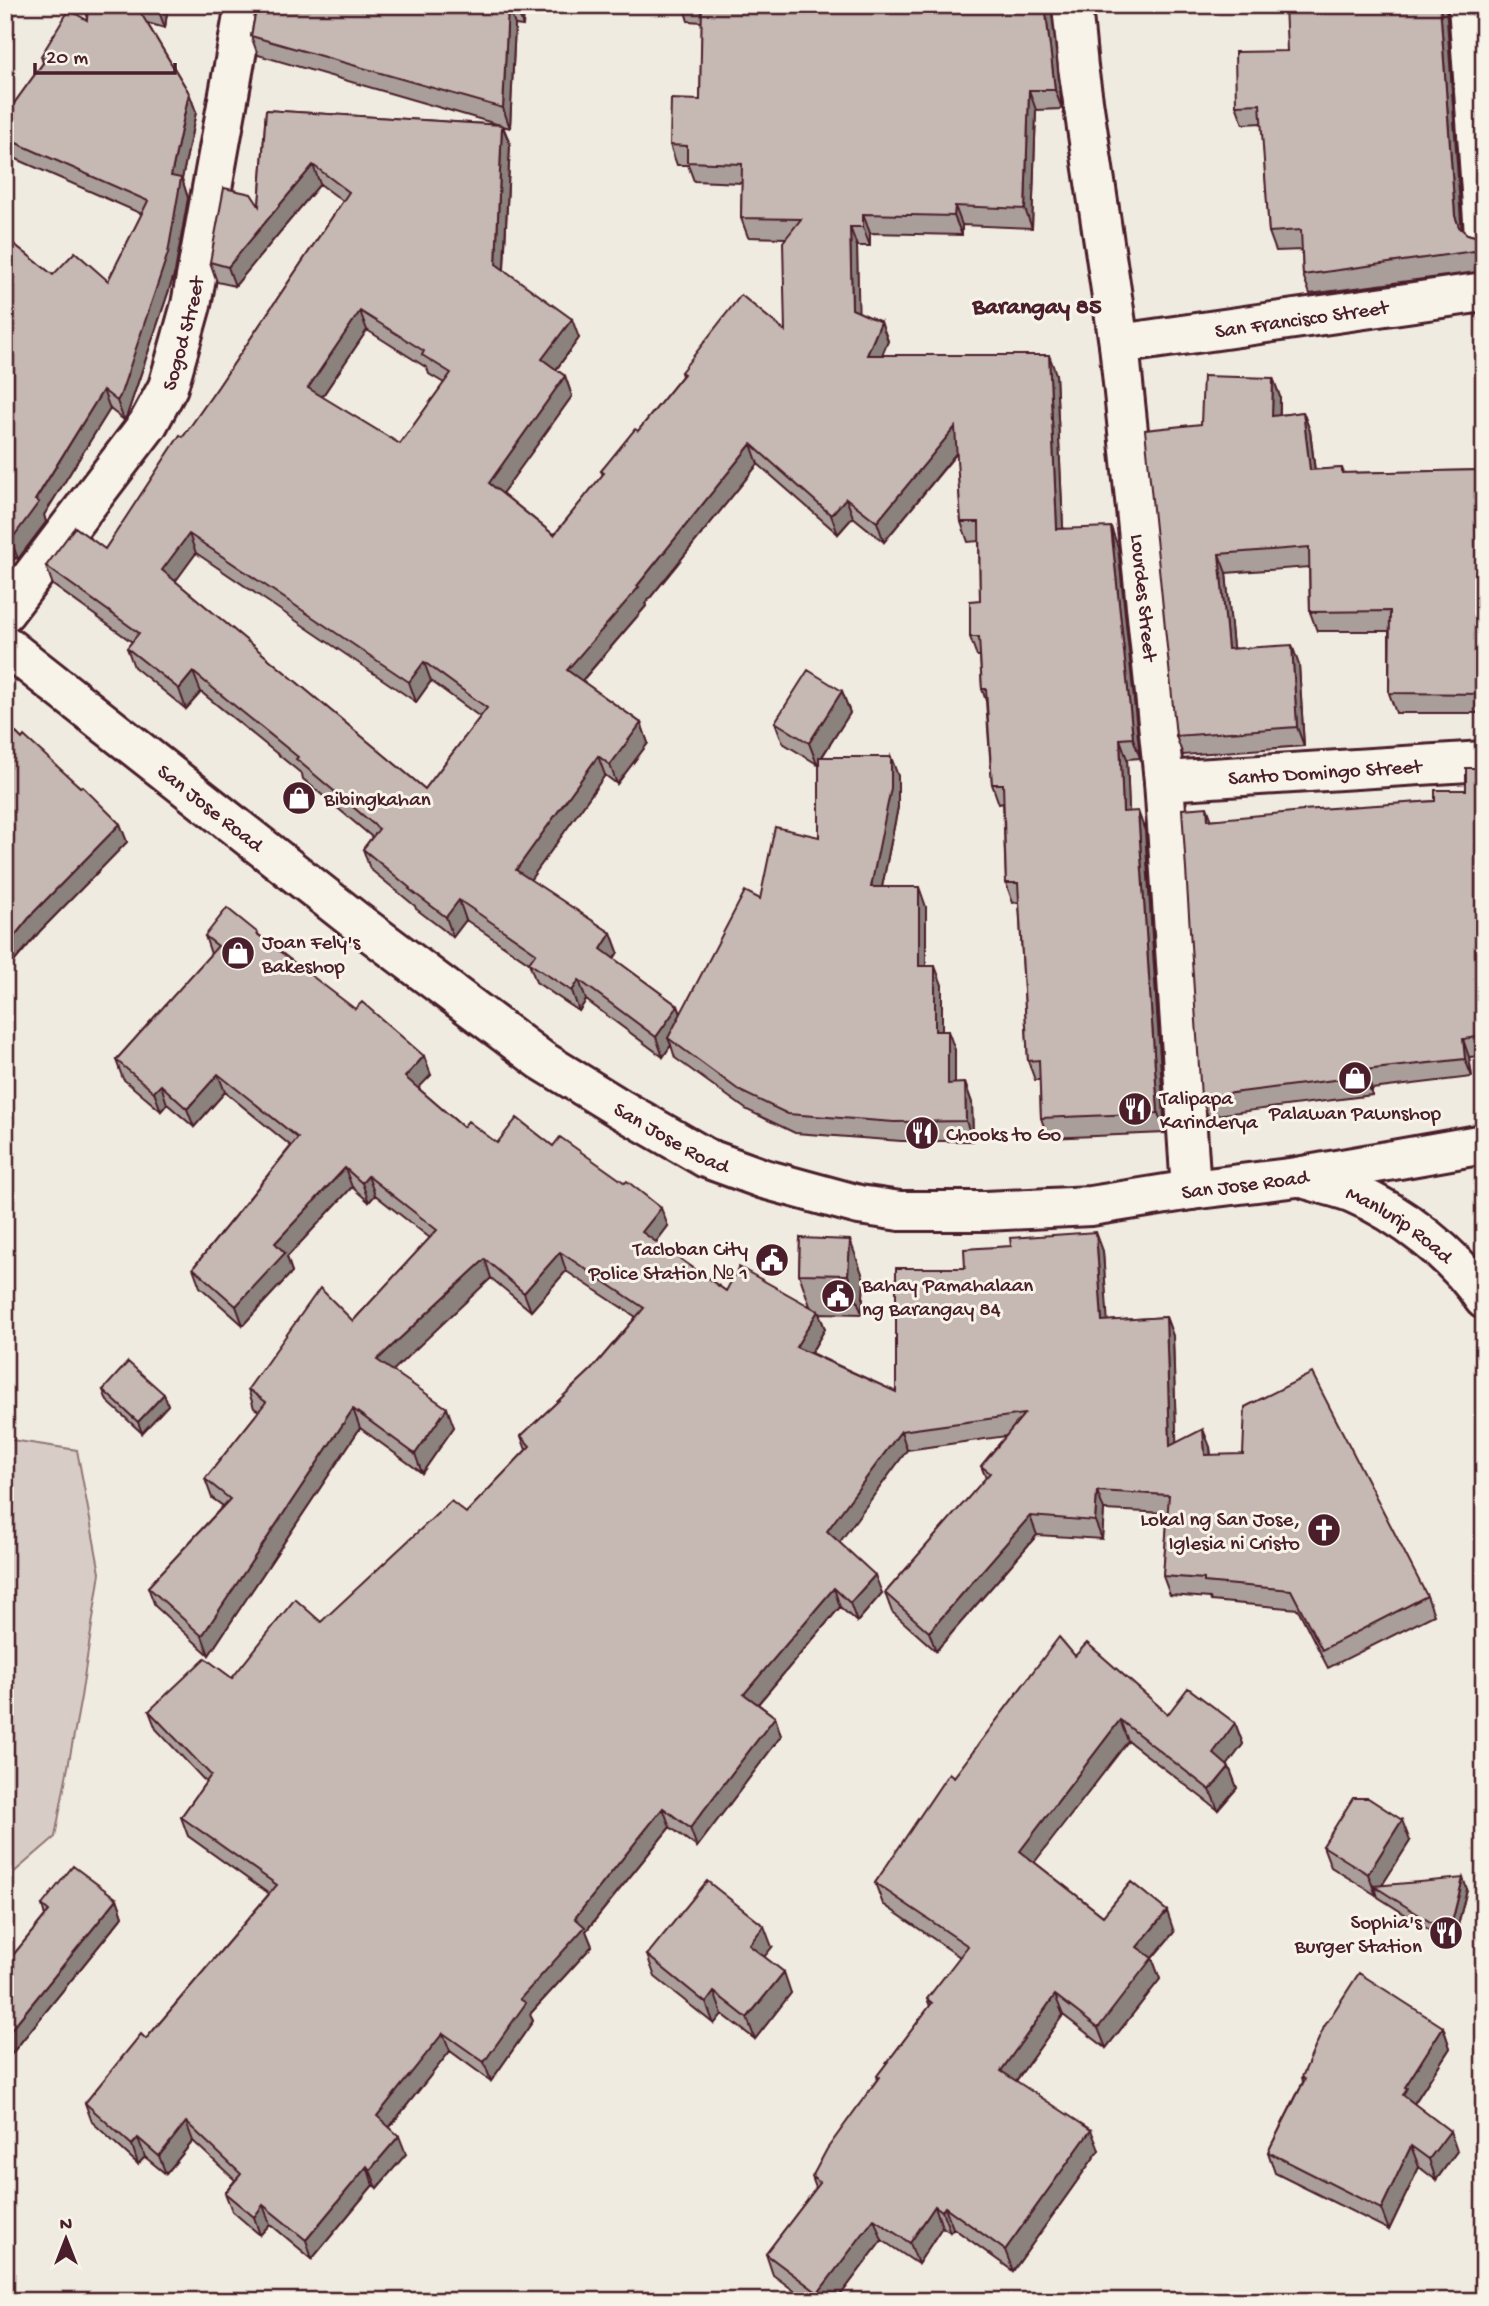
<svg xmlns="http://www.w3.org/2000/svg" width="1489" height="2306" font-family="'Gochi Hand',sans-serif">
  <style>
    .green { fill: #d8cdc6; stroke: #917678; stroke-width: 2 }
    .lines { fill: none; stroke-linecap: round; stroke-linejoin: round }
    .minor-casing { stroke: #4a1f2b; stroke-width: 44 }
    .secondary-casing { stroke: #4a1f2b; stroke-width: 44 }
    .minor { stroke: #f7f3e8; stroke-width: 38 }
    .secondary { stroke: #f7f3e8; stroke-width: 38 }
    .wall { fill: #aa9e9a; stroke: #4a1f2b; stroke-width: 2; fill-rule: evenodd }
    .shaded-wall { fill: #8b817d; stroke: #4a1f2b; stroke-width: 2 }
    .building { fill: #c6b8b3; stroke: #4a1f2b; stroke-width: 2; fill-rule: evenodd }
    .labels { text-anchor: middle; stroke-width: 6; stroke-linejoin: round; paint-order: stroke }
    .street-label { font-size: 21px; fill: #4a1f2b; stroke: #f7f3e8 }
    .poi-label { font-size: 21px; fill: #4a1f2b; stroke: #f7f3e8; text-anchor: start }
    .quarter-label { font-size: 24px; font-weight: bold; fill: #4a1f2b; stroke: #f7f3e8 }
  </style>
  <rect width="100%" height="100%" fill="#f0ebe0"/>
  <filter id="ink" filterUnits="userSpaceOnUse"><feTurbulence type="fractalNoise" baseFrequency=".0143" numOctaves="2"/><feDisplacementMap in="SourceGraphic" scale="14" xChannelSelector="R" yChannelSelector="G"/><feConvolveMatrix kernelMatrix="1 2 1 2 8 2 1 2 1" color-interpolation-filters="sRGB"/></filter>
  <g filter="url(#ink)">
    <!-- green -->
    <path class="green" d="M5,1439l72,11 23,123 -19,124 -26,140 -50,43z"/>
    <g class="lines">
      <!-- minor casing -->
      <g class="minor-casing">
        <g id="minor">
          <path id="s1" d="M1072,5l6,62 41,277 45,437 27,409"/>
          <path d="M1468,5l16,229"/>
          <path id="s2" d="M1119,344l365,-52"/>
          <path id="s3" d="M5,612l143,-188 20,-37 23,-82 54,-300"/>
          <path id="s4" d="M1164,781l320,-20"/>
        </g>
      </g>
      <!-- secondary casing -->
      <g class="secondary-casing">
        <g id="secondary">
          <path id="s5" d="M5,645l352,277 184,138 78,48 87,50 58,21 95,26 41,6h85l106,-5 100,-16 106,-13 187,-33"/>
          <path id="s6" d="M1306,1179c15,5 32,8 47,14 47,20 103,63 131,106"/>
        </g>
      </g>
      <!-- minor -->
      <use href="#minor" class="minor"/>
      <!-- secondary -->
      <use href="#secondary" class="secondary"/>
    </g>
    <!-- wall -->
    <path class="wall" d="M88,5h80l-3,23 -18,-5 42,70 7,19 -14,67 6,19 -13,74 -48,143 -3,5 -14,-11 -66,106 2,7 -28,37 -3,-1 -10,12v-333l48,38 55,6 34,-67 -137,-60v-38l38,-53 -2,-7 46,-36z
      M257,5h267l-1,21 -8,-1 -5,103 -7,-2 7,18 -6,126 75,68 -23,32 9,6 7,20 -70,97 52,42 49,-60 -2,-4 37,-40 44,-55 -1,-4 104,-41 1,-93 -38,-1 -7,-19 1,-35 -48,-2 -6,-16h-11l-7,-20 30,-45 2,-78 -14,-1 -5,-16h368l11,104 -26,1 -4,118 -70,-3v10l-92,-2v13h-13l1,66 23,10 7,19 -6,14 174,19 7,154 55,19 22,211 -13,1 2,53 16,19 20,302 -117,5 -7,-20 -1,-38h-5l-7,-19 -9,-159 -6,1 -7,-20 -3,-80 -4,1 -7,-20 -6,-83 -4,-12 -2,-33h-3l-7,-19 10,-37 -1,-59 -11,1 -7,-20 -4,-69 -73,89 -31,-25 -15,17 -80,-70 -113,140 1,2 -64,75 59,42 7,20 -31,41 -12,-9 -75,105 81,53 7,19 -4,7 64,47 3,8 79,-115 59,-62v-76l-2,3 -34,-21 -8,-21 67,-31 8,22 -28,44 76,19v31l-16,80 44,20v59l16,19v46l13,19v34l10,-1 7,20 1,38h-72l-106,-8 -48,-23 -72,-52 -4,-13 -8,12 -77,-57 -7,11 -43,-29 -7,-19 -63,-43 -13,17 -37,-28 -1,-3 -45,-37 -7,-20 9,-12 -69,-58 -1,-5 -101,-82 -15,17 -52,-42 -7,-19 5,-6 -79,-57 -7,-19 59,-17 113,-162 125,-186 -23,-17 -85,102 -18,-4 -7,-20 49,-56 7,-96 234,15 -242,-70 -7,-19zM367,330l60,38 2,6 15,9 -44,61 -78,-47zM196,553l220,149 15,-21 49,36 -55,72 -250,-208z
      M1092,5h39v5l-36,1z
      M1446,5l16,225 5,4 11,3 6,-3v37l-174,23 -7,-19 -1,-25 -26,1 -7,-19 -7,-109 -19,1 -7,-19 51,-54z
      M1273,378l7,19v18l23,-3 7,19 5,39 27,-2 2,5 140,-3v243h-88l-7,-20v-62h-72l-7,-19 -1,-45 -83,6 7,75 66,17 5,81 -121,9 -7,-19 25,-312z
      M5,722l17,17 58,48 40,37 7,18 -87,89 -26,31 -3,-2 -6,6z
      M1484,768v288l-15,1 3,20 -100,12v6l-164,21 -7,-19 11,-277 223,-19 31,-11z
      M259,935l172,140 -13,13 45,39 34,16 56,3 115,80 -12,16 70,49 84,15 -11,-32 1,-36 64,41 -2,35 -43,-1 6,16 -14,24 85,39 69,-124 138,-17 4,70 59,-4 7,19 3,106 34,5 1,8 216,141 7,19 -106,53 -30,-59 -87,-8 -1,-3 -40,-3 -7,-19 5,-63 -64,-3 -2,29 -65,-4 -101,116 -44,-39 -7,-19 101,-115 -5,-12 25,-30 -99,14 -68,92 43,51 -25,29 -17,-15 -82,97 17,13 6,19 -84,111 -27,-20 -84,104 6,15 -62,68 3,7 -42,60 -41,-30 -60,76 16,27 -29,34 -4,-3 -61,74 -42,-35 -10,11 -28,-24 -7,-18 10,-13 -42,-39 -27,33 -21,-17 -7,7 -46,-42 -7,-19 61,-64 123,-145 -81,-58 -7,-19 25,-35 -50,-53 -7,-18 83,-33 89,-56 145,-109 60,-63 -5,-14 70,-66 45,-53 -70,-46 -35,40 -40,-33 -99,93 62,56 -32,46 -62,-45 -151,227 -54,-49 -7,-19 75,-81 -11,-8 -7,-19 54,-68 -5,-3 -6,-19 105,-68 77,-83 -55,-43 -6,7 -17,-15 -65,70 5,15 -49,53 -43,-38 -7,-19 98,-122 -66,-54 -31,35 -27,-23 -6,7 -38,-32 -7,-19 95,-106 -6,-18z
      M103,1390l61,4 4,11 -26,28 -35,-32z
      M1075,1656l93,58 67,9 8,21 -16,21 2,2 8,21 -19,22 -90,-69 -94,121 69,54 71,16 -22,26 8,21 -54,69 -43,-33 -47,66 83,69 -86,121 -60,-43 -3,4 -8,-5 -24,37 -36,-24 -46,61h-28l-35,-26 -7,-21 50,-66 -4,-11 66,-99 -1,-2 53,-70 -3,-7 33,-42 -77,-53 -8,-21 79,-106z
      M1410,1841l-28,44 85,4 -14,56 -75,-48 -1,-3 -1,1 -45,-28 -8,-21z
      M117,1899l6,17 -114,141 -4,-3v-89l40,-49 -3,-11z
      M772,1947l-8,9 27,37 -36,46 -33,-25 -8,10 -59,-47 -8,-22z
      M1443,2027l7,21 -36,56 43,47 -21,29 -17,-13 -30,63 -114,-57 -7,-21 35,-70 -1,-5z"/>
    <!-- shaded-wall -->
    <path class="shaded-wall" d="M159,5h9l-3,23 -7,-19z
      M516,5h8l-1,21 -7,-20z
      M1045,5h6l11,104 -7,-19z
      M1440,5h6l16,231 -7,-20z
      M508,6l7,19 -5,103 -7,-20z
      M1029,90l7,20 -4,118 -7,-19z
      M189,93l7,19 -14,67 6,19 -13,74 -48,143 -3,5 -7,-19 54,-225z
      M502,125l8,19 -7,140 -7,-20z
      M313,165l7,19 -85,102 -7,-19z
      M6,190l7,19 -8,11v-29z
      M955,206l7,19v10l-8,-19z
      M863,214l7,19v13l-7,-19z
      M850,227l7,19 2,83 -7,-20z
      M360,311l7,19 -52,77 -7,-19z
      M572,319l7,19 -30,41 -7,-20z
      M881,322l7,19 -14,33 -7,-19z
      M1049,355l7,19 8,174 -7,-19z
      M565,376l7,20 -76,106 -7,-19z
      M1273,378l7,19 -1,38 -7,-19z
      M103,390l7,19 -66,106 2,7 -28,37 -7,-19z
      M1303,412l7,19 7,59 -7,-20z
      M955,427l7,19 -78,96 -7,-20z
      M751,444l7,20 -113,140 1,2 -72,84 -7,-20 70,-84z
      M846,498l7,19 -15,17 -7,-19z
      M1111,527l7,20 22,211 -7,-20z
      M189,534l7,19 -27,37 -7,-20z
      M8,539l7,19 -10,12v-28z
      M1219,554l7,19 9,95 -7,-19z
      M1478,585l6,16v45l-1,-4z
      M1292,645l7,20 5,81 -7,-19z
      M424,662l7,19 -15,21 -7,-20z
      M193,672l8,20 -15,17 -7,-20z
      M842,691l8,22 -33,51 -8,-21z
      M641,723l7,20 -31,41 -7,-19z
      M1120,739l7,20 3,73 -7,-20z
      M598,756l7,19 -82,115 -7,-20z
      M891,757l7,19v31l-20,100 -7,-20z
      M1207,807l7,19 -6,-6z
      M1138,811l7,20 20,302 -7,-20z
      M120,824l7,18 -87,89 -26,31 -6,-18 25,-31z
      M919,887l7,20v78l-7,-19z
      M459,900l7,20 -13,17 -7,-20z
      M611,933l7,19 -10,16 -7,-19z
      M5,943l6,17 -6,6z
      M935,966l7,19v65l-7,-19z
      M579,980l7,20 -7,11 -7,-20z
      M678,1006l7,19 -17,13 3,7 -8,12 -7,-20z
      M948,1031l7,19v53l-7,-19z
      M1463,1039l6,18 3,20 -7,-18z
      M424,1056l7,19 -19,20 -7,-18z
      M1365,1070l7,19v6l-7,-19z
      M218,1074l7,18 -31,35 -7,-18z
      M965,1083l7,20 1,38 -7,-20z
      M161,1085l6,19 -6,7 -7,-19z
      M345,1168l7,19 -65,70 5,15 -49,53 -7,-19 39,-63z
      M368,1176l7,19 -6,7 -7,-19z
      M661,1208l7,18 -19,25 -7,-19z
      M1096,1232l7,19 6,89 -7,-19z
      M850,1240l14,39 -2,35 -14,-39z
      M560,1252l6,19 -35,40 -7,-18z
      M485,1259l6,19 -107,101 -7,-19z
      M818,1311l7,18 -22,37 -7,-19z
      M1166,1317l7,19 4,128 -7,-18z
      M164,1394l4,11 -26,28 -4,-11z
      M447,1408l7,19 -32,46 -7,-19z
      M353,1409l7,19 -151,227 -7,-19z
      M1203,1429l7,18 2,27 -7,-19z
      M901,1431l6,19 -73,100 -7,-19z
      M1097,1491l7,19 -2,29 -7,-18z
      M1030,1516l7,19 -101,116 -7,-19z
      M875,1575l7,18 -25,29 -7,-19z
      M834,1588l6,19 -89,105 -7,-18z
      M775,1717l6,19 -84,111 -7,-19z
      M1120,1720l8,21 -101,131 -7,-21z
      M1235,1723l8,21 -22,30 -8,-21z
      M1229,1767l8,21 -19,22 -8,-20z
      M663,1808l7,19 -84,104 6,15 -62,68 3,7 -42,60 -7,-19 36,-63 55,-81z
      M1402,1820l8,21 -31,49 -5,-4 3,8 -1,1 -8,-21z
      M1463,1878l4,11 -14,56 -4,-11z
      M117,1899l6,17 -114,141 -4,-10v-10z
      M1167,1911l7,21 -22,26 8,21 -54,69 -8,-20 39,-81z
      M764,1926l8,21 -15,19 -8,-21z
      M784,1972l7,21 -36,46 -8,-21z
      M714,1992l8,22 -8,10 -8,-21z
      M1055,1995l8,20 -55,77 -7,-21z
      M1443,2027l7,21 -37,57 -10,-10 2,-8z
      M443,2033l7,18 -67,84 -6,-19z
      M186,2122l7,19 -27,33 -7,-18z
      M1091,2130l8,20 -86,121 -8,-21z
      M1450,2131l7,20 -21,29 -7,-21z
      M399,2136l7,18 -29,34 -7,-18z
      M138,2138l7,19 -7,7 -6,-19z
      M1411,2146l8,21 -30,63 -8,-21z
      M367,2166l6,19 -61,74 -6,-19z
      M263,2205l7,19 -10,11 -6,-18z
      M935,2206l7,21 -24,37 -8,-21z
      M945,2207l8,21 -3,4 -8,-21z
      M874,2219l8,21 -46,61h-15l-3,-8z"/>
    <!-- building -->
    <path class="building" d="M88,5h48l53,88 -18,83 10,2 -13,75 -48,143 -3,5 -14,-11 -68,110 4,2 -28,38 -3,-1 -3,3v-305l48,38 22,-23 33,29 40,-80 -143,-63v-22l41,-57 -5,-3 28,-46 18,10z
      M144,5h15l-1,4z
      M257,5h259v1h-8l-5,102 -252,-72z
      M702,5h343l10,85h-26l-4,119 -70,-3 -1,10 -91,-2v13h-13l2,82 29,13 -14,33h182l8,174 54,-2 22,211 -13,1 3,73 15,-1 20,302 -117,5 -2,-58 -11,1 -10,-178h-12l-3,-99h-11l-6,-95h-4l-3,-52h-9v-36l10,-1 -1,-78h-18l-6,-95 -78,95 -31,-24 -15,17 -80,-71 -114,142 2,1 -72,83 74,53 -31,42 -12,-9 -82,114 95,63 -10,16 77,57 -22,31 -77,-57 -7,11 -43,-28 7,-10 -77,-53 -13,17 -37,-28 1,-1 -47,-39 16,-20 -83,-70 2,-2 -105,-85 -14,17 -52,-41 12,-15 -93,-67 29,-39 30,22 75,-114 3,2 35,-50 131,-195 -36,-27 -85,102 -18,-5 14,-74 27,6 8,12 7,-96 236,15 -6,139 76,55 -30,40 23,17 -76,107 65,52 50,-62 -3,-2 34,-42 3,2 46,-57 -3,-2 60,-77 44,36 -2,-89 18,-23 -60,-1 1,-54 -55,-2v-16l-17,-1 1,-46 29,1zM360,311l64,40 -2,4 29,18 -51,71 -92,-56zM189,534l220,148 15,-20 63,46 -62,81 -263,-219z
      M1285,5h155l15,211 4,11 8,7 11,3 6,-3v18l-10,-1 -171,24 -2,-45 -32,2 -9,-128 -24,1 -1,-53 52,-1z
      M1203,376l70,2 -1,38 31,-4 7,58 32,-2v5l142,-3v114l-6,1 5,57h1v52l-95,-1 1,-82 -80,1 -1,-65 -90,7 9,95 64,-4 5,82 -121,9 -31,-306 56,-6z
      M808,670l34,21 -33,52 -34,-21z
      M5,722l17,17 2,-3 56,51 2,-1 38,38 -87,89 -25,31 -3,-2z
      M819,757h72v31l-20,99h48v79h16v65h13v53l17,-1 1,38 -72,1 -106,-8 -48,-23 -72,-53 77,-147 15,8 15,-72 44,10z
      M1466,768h18v268l-21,3 2,20 -100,11v6l-164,21 -19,-288 25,-2 1,13 95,-9v-1l132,-9v-11h31z
      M227,908l31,25 -1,1 98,75 7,-7 62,54 -19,21 58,50 5,-6 29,22 20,-25 36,28 7,-9 65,46 2,-2 34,27 -19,24 84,59 13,-24 79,44 -22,36 100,45v-124h69l-1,-19 47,-3 -1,-8 86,-6 6,89 64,-4 4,129 33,-17 2,26 38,-1 2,-47 67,-34 115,223 -105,54 -31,-60 -87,-8v-3l-41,-3 6,-81 -72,-4 -2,30 -65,-5 -101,116 -44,-39 105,-120 -9,-7 43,-52 -123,17 -74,100 48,44 -25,28 -16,-15 -90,106 31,23 -85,111 -27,-20 -88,110 10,9 -65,72 6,4 -42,59 -41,-29 -66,83 22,20 -29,34 -3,-4 -61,74 -43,-35 -9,12 -29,-24 16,-19 -55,-52 -27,34 -21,-18 -6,7 -47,-42 56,-69 5,5 131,-154 -96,-68 30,-42 -62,-64 56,-53 27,20 63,-79 26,23 130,-121 15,12 64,-67 -9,-10 70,-66 53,-62 -84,-56 -36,41 -39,-34 -108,101 70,48 -32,46 -62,-45 -151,227 -54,-49 82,-88 -25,-20 61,-77 -18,-13 72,-101 33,33 84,-91 -69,-54 -6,7 -17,-15 -70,75 10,10 -49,53 -43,-38 105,-130 -80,-64 -31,35 -26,-24 -7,7 -38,-32 102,-114 -13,-10z
      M800,1238l50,2 -2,35 -49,-1z
      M128,1362l36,32 -26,28 -35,-32z
      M1059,1637l16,19 12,-13 81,71 20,-26 47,35 -22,30 16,14 -19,23 -90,-70 -100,131 83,65 28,-34 36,29 -30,36 15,11 -54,70 -43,-33 -54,76 90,59 -86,120 -60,-43 -3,4 -7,-5 -25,37 -36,-24 -56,74 -52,-39 54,-71 -8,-6 15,-28 52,-72 -2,-1 55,-73 -5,-4 41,-53 -93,-63 74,-110 5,4z
      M1353,1798h15l34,22 -34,54 -45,-28z
      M73,1866l44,33 -112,138v-72l44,-54 -7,-6z
      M1463,1878l-14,56 -75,-48z
      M707,1881l57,45 -15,19 35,27 -37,46 -33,-26 -8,11 -59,-48z
      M1359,1973l84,54 -38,60 2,1 -4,7 47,36 -21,28 -18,-13 -30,63 -113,-57 37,-73 -3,-2 22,-50z"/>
  </g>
  <!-- icons -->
  <defs>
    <g id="shop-disc" transform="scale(1.75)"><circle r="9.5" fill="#4a1f2b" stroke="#f7f3e8"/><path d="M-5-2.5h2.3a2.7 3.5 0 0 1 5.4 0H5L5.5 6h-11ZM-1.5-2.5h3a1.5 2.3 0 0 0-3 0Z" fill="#fff"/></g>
    <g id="restaurant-disc" transform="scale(1.75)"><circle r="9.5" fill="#4a1f2b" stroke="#f7f3e8"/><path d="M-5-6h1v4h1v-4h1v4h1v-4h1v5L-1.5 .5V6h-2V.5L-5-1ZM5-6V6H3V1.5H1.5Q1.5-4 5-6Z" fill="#fff"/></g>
    <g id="civic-disc" transform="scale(1.75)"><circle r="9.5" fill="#4a1f2b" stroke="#f7f3e8"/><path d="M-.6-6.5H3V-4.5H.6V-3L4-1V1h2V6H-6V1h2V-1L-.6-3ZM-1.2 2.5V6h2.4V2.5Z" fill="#fff"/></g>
    <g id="church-disc" transform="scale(1.75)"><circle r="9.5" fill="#4a1f2b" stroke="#f7f3e8"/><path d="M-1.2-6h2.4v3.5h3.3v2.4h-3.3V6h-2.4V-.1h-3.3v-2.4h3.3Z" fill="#fff"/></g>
  </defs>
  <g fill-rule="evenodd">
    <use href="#shop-disc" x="299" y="798"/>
    <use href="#shop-disc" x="238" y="953"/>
    <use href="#shop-disc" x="1355" y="1078"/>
    <use href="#restaurant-disc" x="1135" y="1109"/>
    <use href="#restaurant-disc" x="922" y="1133"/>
    <use href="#civic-disc" x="772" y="1260"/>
    <use href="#civic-disc" x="838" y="1296"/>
    <use href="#church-disc" x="1324" y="1530"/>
    <use href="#restaurant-disc" x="1446" y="1933"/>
  </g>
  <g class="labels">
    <!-- street labels -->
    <g class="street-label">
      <text dy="7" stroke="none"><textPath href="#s2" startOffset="184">San Francisco Street</textPath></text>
      <text dy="7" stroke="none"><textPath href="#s3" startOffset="334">Sogod Street</textPath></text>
      <text dy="7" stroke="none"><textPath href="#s1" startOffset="597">Lourdes Street</textPath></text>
      <text dy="7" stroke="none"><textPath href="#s4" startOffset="161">Santo Domingo Street</textPath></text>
      <text dy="7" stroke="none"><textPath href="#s5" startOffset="262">San Jose Road</textPath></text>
      <text dy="7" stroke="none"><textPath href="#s5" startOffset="830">San Jose Road</textPath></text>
      <text dy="7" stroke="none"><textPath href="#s5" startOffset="1418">San Jose Road</textPath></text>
      <text dy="7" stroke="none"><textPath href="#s6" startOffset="105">Manlurip Road</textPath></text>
    </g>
    <!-- poi labels -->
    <g class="poi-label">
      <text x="324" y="805">Bibingkahan</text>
      <text x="262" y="948">Joan Fely's<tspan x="262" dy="24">Bakeshop</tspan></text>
      <text x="1160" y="1104">Talipapa<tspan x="1160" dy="24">Karinderya</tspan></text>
      <text x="1355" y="1119" text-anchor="middle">Palawan Pawnshop</text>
      <text x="946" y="1140">Chooks to Go</text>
      <text x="748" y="1255" text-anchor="end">Tacloban City<tspan x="748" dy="24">Police Station № 1</tspan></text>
      <text x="862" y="1291">Bahay Pamahalaan<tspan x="862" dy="24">ng Barangay 84</tspan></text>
      <text x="1300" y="1525" text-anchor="end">Lokal ng San Jose,<tspan x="1300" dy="24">Iglesia ni Cristo</tspan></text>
      <text x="1422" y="1928" text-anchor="end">Sophia's<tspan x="1422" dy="24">Burger Station</tspan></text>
    </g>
    <!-- quarter labels -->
    <g class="quarter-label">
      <text x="1037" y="313">Barangay 85</text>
    </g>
  </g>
  <!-- margin -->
  <rect width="1489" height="2306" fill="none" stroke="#f7f3e8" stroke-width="28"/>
  <rect x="14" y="14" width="1461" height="2278" fill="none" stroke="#4a1f2b" stroke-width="2.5" filter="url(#ink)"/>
  <!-- north arrow -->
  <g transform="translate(66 2239)" stroke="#f7f3e8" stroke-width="5" paint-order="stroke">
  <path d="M0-5L12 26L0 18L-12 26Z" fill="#4a1f2b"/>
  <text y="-10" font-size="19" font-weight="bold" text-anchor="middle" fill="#4a1f2b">N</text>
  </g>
  <!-- scale -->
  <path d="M35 63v10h140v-10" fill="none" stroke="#4a1f2b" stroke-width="3.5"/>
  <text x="46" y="63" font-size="21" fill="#4a1f2b" stroke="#f7f3e8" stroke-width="5" paint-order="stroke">20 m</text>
</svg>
